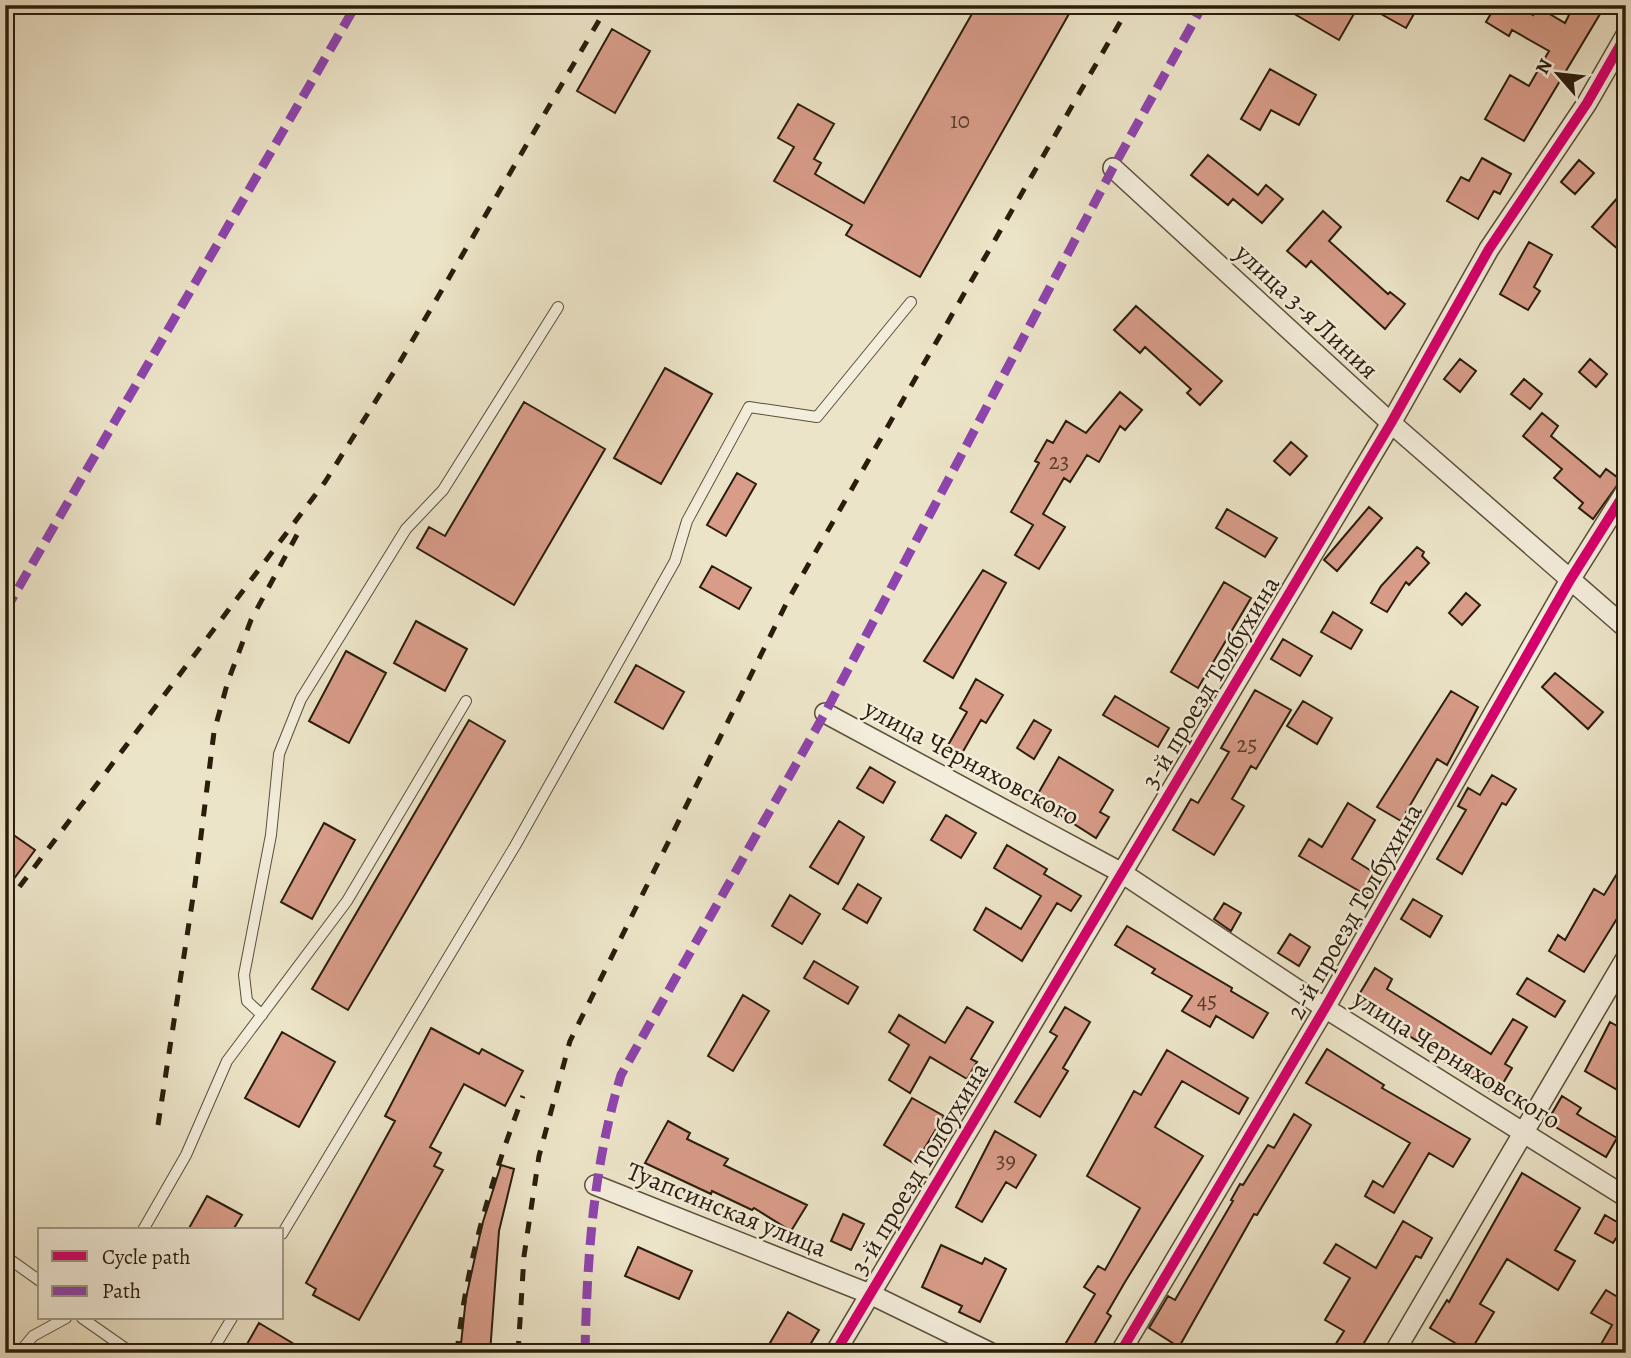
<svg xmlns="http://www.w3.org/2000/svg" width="1631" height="1358" font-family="Alegreya,serif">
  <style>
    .building { fill: #d89c89; stroke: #2a1d0c; stroke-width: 2 }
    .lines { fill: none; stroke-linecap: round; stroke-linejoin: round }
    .service-casing { stroke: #5a4f3b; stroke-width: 12 }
    .minor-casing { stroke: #5a4f3b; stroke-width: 22 }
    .service { stroke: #f3eddb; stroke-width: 10 }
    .minor { stroke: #f3eddb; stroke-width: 19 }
    .rail { stroke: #2a1d0c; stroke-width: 5; stroke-dasharray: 12 12; stroke-linecap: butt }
    .quiet { stroke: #8e44ad; stroke-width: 9; stroke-dasharray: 18 9; stroke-linecap: butt }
    .cycleway-casing { stroke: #f3eddb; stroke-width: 15 }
    .cycleway { stroke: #d6006c; stroke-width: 10 }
    .labels { text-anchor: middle; stroke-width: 5; stroke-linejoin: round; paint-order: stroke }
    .number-label { font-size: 23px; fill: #563d2b }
    .street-label { font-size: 26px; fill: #2a1d0c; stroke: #f3eddb }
  </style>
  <rect width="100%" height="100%" fill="#ece4c8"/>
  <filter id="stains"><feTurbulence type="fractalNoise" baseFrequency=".00286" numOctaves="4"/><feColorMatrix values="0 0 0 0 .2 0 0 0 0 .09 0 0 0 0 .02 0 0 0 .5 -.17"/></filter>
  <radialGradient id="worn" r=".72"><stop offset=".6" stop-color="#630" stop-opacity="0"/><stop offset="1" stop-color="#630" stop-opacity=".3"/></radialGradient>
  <!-- building -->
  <path class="building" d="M977,5h97l-154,272 -74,-42 6,-10 -78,-44 20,-34 -16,-9 20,-34 36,20 -20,35 7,4 -6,11 49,29z
    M1279,5h80l-20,35z
    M1365,5h54l-13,23z
    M1496,5h21l16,10 5,-8 27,16 9,-18h10l16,9 -76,127 -39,-22 25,-44 19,11 20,-35 -37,-21 -3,6 -23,-14z
    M612,29l38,22 -35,62 -38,-22z
    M1270,69l46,26 -17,30 -28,-15 -11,20 -19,-11z
    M1208,155l50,40 8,-10 17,14 -21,24 -29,-24 -5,6 -37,-30z
    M1482,158l29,16 -11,20 -6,-3 -16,28 -31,-18 14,-24 8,4z
    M1579,160l15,13 -19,21 -14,-12z
    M1626,188v68l-34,-29z
    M1323,211l18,16 -12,14 59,53 2,-2 15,12 -20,25 -74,-68 -5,6 -19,-16z
    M1529,242l23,13 -18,32 6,4 -12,19 -28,-16z
    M1136,306l86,75 -22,24 -13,-12 4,-4 -46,-42 -5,6 -26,-23z
    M1460,359l16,12 -16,21 -16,-13z
    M1590,359l17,15 -11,13 -17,-15z
    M665,368l47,26 -51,90 -47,-26z
    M1524,379l18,15 -12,15 -19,-15z
    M1120,392l22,18 -17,20 -5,-4 -21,36 -12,-7 -17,27 -6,-4 -21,36 22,13 -26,42 -24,-14 18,-30 -22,-13 28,-49 -4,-2 12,-21 6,3 13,-22 20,12z
    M524,402l81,47 -91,156 -97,-57 12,-21 16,9z
    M1542,413l16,13 -7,10 49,41 6,-8 15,11 -28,39 -14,-11 4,-5 -29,-25 8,-9 -39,-33z
    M1291,442l16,14 -17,19 -16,-14z
    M737,473l19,11 -30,52 -19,-11z
    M1369,507l13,11 -45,53 -13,-11z
    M1227,509l50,29 -12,19 -49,-29z
    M1417,547l7,5 -2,4 7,7 -20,22 -3,-3 -19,30 -16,-9 10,-17z
    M712,566l39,22 -12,21 -39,-22z
    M983,570l23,13 -53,95 -29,-17z
    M1224,582l27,16 -53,90 -27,-16z
    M1466,593l14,12 -18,20 -13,-12z
    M1333,612l29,18 -11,19 -30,-17z
    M416,621l51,28 -22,42 -51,-28z
    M1283,639l29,17 -12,20 -29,-17z
    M346,651l40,22 -37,70 -40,-22z
    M636,665l48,27 -21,37 -48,-27z
    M1555,673l48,39 -15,17 -46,-42z
    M976,679l27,16 -17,28 -5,-3 -20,35 -14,-8 20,-35 -7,-4z
    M1255,690l36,20 -35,59 -5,-3 -19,33 12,7 -30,49 -41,-25 18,-31 7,4 31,-51 -8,-4z
    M1451,691l27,16 -31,58 -10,-6 -36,62 -24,-14z
    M1115,696l54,32 -11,19 -55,-32z
    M1303,701l29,17 -15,26 -30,-18z
    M469,720l36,21 -157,269 -36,-21z
    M1034,720l17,10 -17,29 -17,-11z
    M1059,757l54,33 -13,22 9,5 -13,21 -61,-39z
    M870,767l25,15 -12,21 -26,-15z
    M1492,775l24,14 -10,16 -4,-2 -40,71 -25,-15 29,-49 -8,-4 10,-18 12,7z
    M1348,803l27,17 -23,39 26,16 -12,20 -67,-39 10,-17 13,8z
    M946,815l30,18 -15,25 -30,-18z
    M839,821l25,16 -26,47 -28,-17z
    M324,823l31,17 -43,79 -31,-17z
    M5,829l30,21 -30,41z
    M1007,845l40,24 -3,5 37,22 -10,15 -14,-8 -35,58 -48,-31 12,-22 35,21 20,-33 -47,-28z
    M1626,859v45l-42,68 -35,-21 9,-16 7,5 29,-51 10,6z
    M858,884l23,14 -14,25 -24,-14z
    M790,895l30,19 -18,30 -30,-18z
    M1413,899l29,17 -12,21 -29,-18z
    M1224,903l17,10 -10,18 -17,-12z
    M1127,926l105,62 -1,3 37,22 -15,25 -37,-22 -6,11 -28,-16 10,-15 -40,-23 3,-4 -40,-24z
    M1290,934l20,13 -11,19 -21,-13z
    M814,961l44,26 -10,17 -44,-26z
    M1375,968l17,11 -5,10 104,65 22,-35 14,8 -22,37 7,4 -16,27 -63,-41 1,-3 -80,-48z
    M1527,978l38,23 -10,16 -38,-23z
    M743,995l26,16 -36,60 -25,-15z
    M967,1007l26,15 -22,37 6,3 -10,17 -37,-22 -20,36 -21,-13 20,-35 -20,-13 10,-17 46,28z
    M1065,1007l25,15 -27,46 5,3 -28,46 -25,-15 42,-66 -7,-4z
    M1610,1022l16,9v64l-41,-24z
    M431,1028l48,26 3,-5 41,22 -18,35 -41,-22 -34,63 11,6 -7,13 9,4 -84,150 -46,-25 3,-6 -10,-6 89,-162 -10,-5z
    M282,1032l53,30 -36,65 -54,-29z
    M1327,1049l57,36 -2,3 88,51 -17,28 -24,-14 -35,60 -29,-17 8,-15 10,6 27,-44 -104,-60z
    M1167,1050l81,48 -9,16 -57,-33 -27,46 48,29 -78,126 -18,31 4,3 -22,37h-29l35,-59 -11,-7 14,-21 7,4 35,-62 -53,-32 47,-85 7,4z
    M1562,1096l19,12 -4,6 40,24 -11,19 -59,-35z
    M912,1098l32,18 -29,48 -31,-19z
    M1294,1114l17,11 -54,90 -3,-1 -75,133 -30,-19 19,-32 7,4 58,-99 -2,-1 9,-16 3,1 25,-40 6,3z
    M668,1121l22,12 -3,6 41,20 -4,6 83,40 -16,26 -37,-23 -2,2 -40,-19 -1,3 -66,-31z
    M995,1131l41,24 -20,33 -10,-6 -24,40 -26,-15z
    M501,1165l13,4 -15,62 -9,122h-30l6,-55 16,-73z
    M1522,1173l58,35 -25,42 20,11 -17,29 -51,-31 -27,45 14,8 -24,40 -40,-24 17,-28 2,2z
    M207,1196l35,19 -9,15h-45z
    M843,1214l21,10 -13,26 -20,-9z
    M1605,1215l19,11 -11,17 -18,-10z
    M1403,1221l29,17 -11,20 -5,-2 -58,97h-28l14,-22 -19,-11 25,-42 -26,-15 12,-19 40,24z
    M941,1245l41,19 3,-6 21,11 -26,53 -21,-10 3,-6 -40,-19z
    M638,1247l54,24 -13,28 -54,-23z
    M1606,1290l20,12v51h-30l16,-28 -21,-12z
    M788,1312l31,18 -14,23h-18l-17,-10z
    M259,1323l50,30h-67z"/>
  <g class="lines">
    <!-- service casing -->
    <g class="service-casing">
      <path id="service" d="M262,1015l-15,-14 -3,-26 27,-140 8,-81 22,-55 105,-170 37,-39 115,-183
        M143,1230l43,-75 41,-94 120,-160 119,-200
        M282,1234l233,-388 160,-285 12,-40 62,-114 68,10 94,-115
        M5,1256l35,25
        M82,1318l50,35
        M19,1353l14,-17 33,-18
        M211,1353l21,-35"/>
    </g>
    <!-- minor casing -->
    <g class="minor-casing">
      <path id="minor" d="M1113,168l278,255 235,205
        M825,713l297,160 203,135 301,189
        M595,1185l275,109 121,59
        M835,1353l556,-930 98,-174 98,-146 39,-68
        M1120,1353l205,-345 245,-428 56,-89
        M1394,1353l232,-395"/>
    </g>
    <!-- service -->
    <use href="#service" class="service"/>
    <!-- minor -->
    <use href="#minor" class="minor"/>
    <!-- rail -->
    <path class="rail" d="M5,906l320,-424 72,-115 211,-362
      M158,1125l37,-241 19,-152 14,-51 23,-61 48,-89
      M457,1353c9,-90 34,-172 66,-257
      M518,1353l6,-97 15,-100 31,-115 218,-441 342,-595"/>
    <!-- quiet -->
    <path class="quiet" d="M5,611l351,-606
      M585,1353c2,-95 8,-186 36,-278l204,-362 288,-545 90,-163"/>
    <!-- cycleway casing -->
    <g class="cycleway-casing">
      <path id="cycleway" d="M835,1353l556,-930 98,-174 98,-146 39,-68
        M1120,1353l205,-345 245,-428 56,-89"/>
    </g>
    <!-- cycleway -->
    <use href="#cycleway" class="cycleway"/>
  </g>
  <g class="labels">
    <!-- number labels -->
    <g class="number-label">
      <text x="960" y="128">10</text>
      <text x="1059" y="469">23</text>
      <text x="1247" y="752">25</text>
      <text x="1207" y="1008">45</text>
      <text x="1006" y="1168">39</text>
    </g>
    <!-- street labels -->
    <g class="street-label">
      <text transform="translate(1307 311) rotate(43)" y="9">улица 3-я Линия</text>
      <text transform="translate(1210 682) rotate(-59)" y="9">3-й проезд Толбухина</text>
      <text transform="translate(972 762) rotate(28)" y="9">улица Черняховского</text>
      <text transform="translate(1354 911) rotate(-60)" y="9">2-й проезд Толбухина</text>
      <text transform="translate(1457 1059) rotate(32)" y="9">улица Черняховского</text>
      <text transform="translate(919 1168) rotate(-59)" y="9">3-й проезд Толбухина</text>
      <text transform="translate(727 1209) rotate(22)" y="9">Туапсинская улица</text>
    </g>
  </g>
  <!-- margin -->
  <rect width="1631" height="1358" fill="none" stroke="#ece4c8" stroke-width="28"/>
  <rect x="7" y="7" width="1617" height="1344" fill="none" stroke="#2a1d0c" stroke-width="3.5"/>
  <rect x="14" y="14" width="1603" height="1330" fill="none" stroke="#2a1d0c" stroke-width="2"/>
  <!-- legend -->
  <rect x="38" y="1228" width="245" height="91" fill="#f3eddb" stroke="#a39a88" stroke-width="2"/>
  <rect x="52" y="1251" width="35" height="10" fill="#d6006c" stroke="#a39a88" stroke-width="2"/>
  <text x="102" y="1264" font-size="21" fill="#2a1d0c">Cycle path</text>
  <rect x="52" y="1286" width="35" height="10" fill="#8e44ad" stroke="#a39a88" stroke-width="2"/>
  <text x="102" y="1298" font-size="21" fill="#2a1d0c">Path</text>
  <!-- north arrow -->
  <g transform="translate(1558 74) rotate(298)" stroke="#f3eddb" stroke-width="5" paint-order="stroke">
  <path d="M0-5L12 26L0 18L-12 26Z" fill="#2a1d0c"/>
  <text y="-10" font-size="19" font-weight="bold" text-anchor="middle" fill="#2a1d0c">N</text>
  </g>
  <rect width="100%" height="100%" filter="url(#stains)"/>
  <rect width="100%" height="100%" fill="url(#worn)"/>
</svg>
